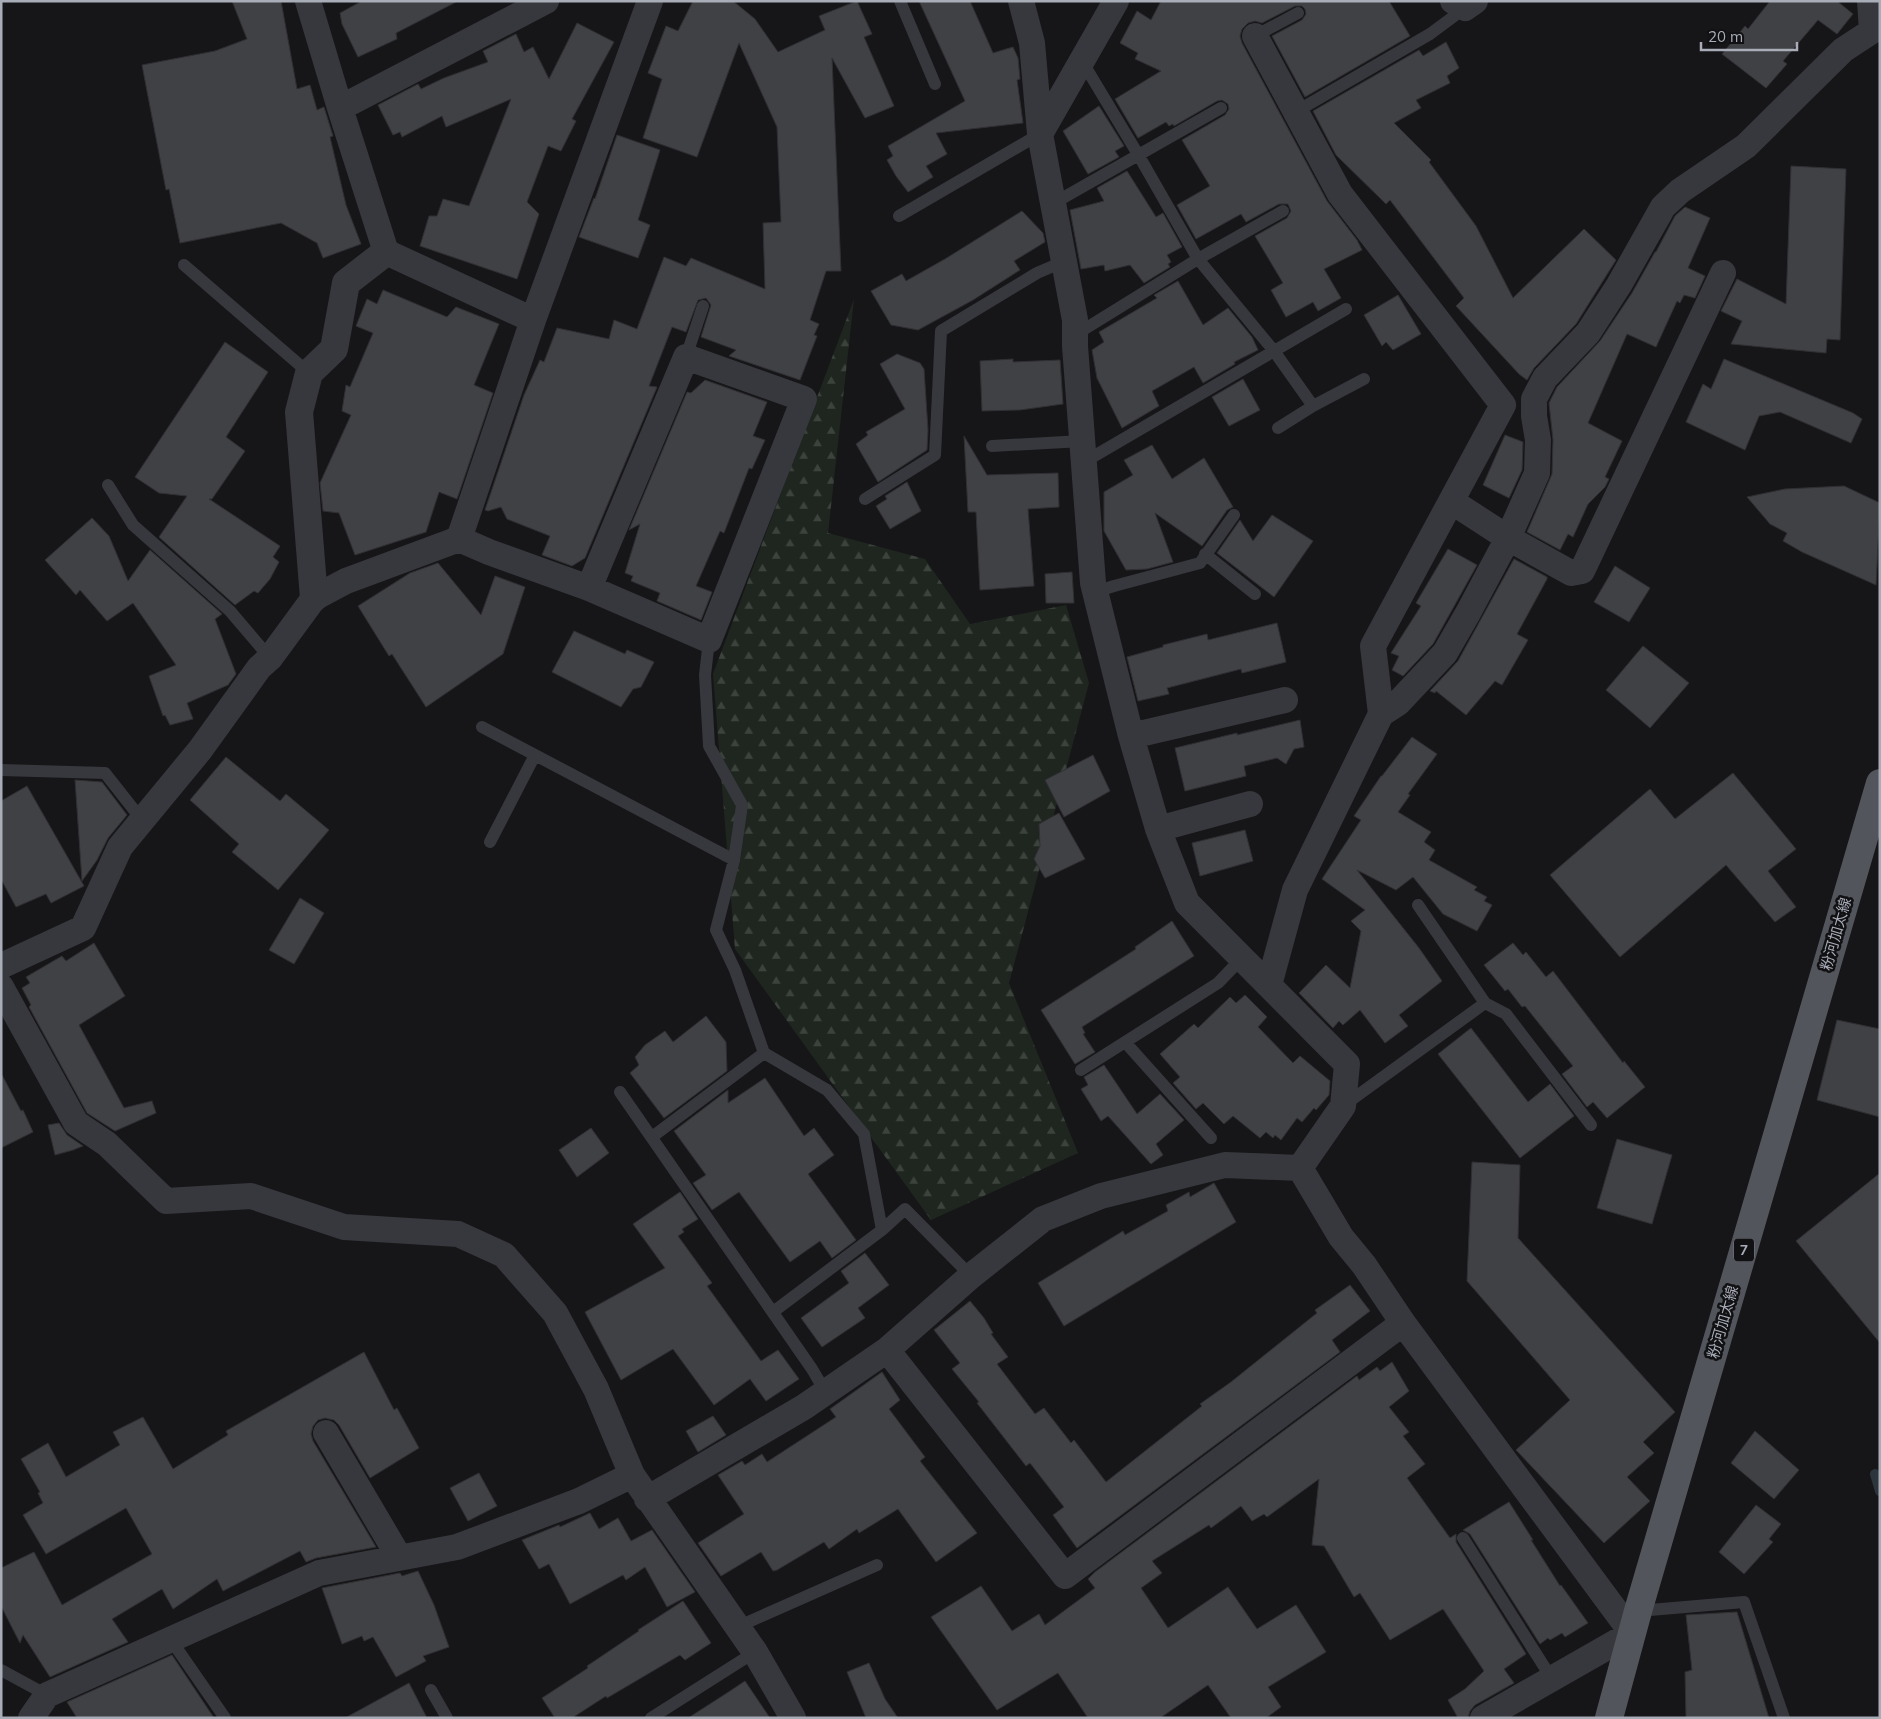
<svg xmlns="http://www.w3.org/2000/svg" width="1881" height="1719" font-family="Mulish,'Noto Sans JP',sans-serif">
  <style>
    .forest { fill: url(#forest-firs) }
    .lines { fill: none; stroke-linecap: round; stroke-linejoin: round }
    .stream { stroke: #2c353c; stroke-width: 10 }
    .building { fill: #404145; stroke: #303034 }
    .service { stroke: #37383d; stroke-width: 12 }
    .minor { stroke: #37383d; stroke-width: 26 }
    .tertiary { stroke: #37383d; stroke-width: 28 }
    .primary { stroke: #53555c; stroke-width: 28 }
    .labels { text-anchor: middle; stroke-width: 5; stroke-linejoin: round; paint-order: stroke }
    .shield { fill: #111113; stroke: #7b7e86; stroke-width: 1 }
    .shield-label { font-size: 14px; font-weight: bold; fill: #a8adb8 }
    .street-label { font-size: 15px; fill: #a8adb8; stroke: #111113 }
  </style>
  <defs>
    <pattern id="forest-firs" width="22" height="20" patternUnits="userSpaceOnUse" patternTransform="scale(1.25)"><rect width="22" height="20" fill="#1e261f"/><path d="M5 1l3.5 6h-7zM16 11l3.5 6h-7z" fill="#3c433d"/></pattern>
  </defs>
  <rect width="100%" height="100%" fill="#161618"/>
  <!-- forest -->
  <path class="forest" d="M854,299l-26,234 97,26 45,65 96,-19 23,78 -80,300 69,170 -147,67 -196,-271 -22,-275z"/>
  <g class="lines">
    <!-- stream -->
    <path class="stream" d="M1875,1474l5,17"/>
  </g>
  <!-- building -->
  <path class="building" d="M232,1h49l16,88 13,-4 7,25 7,-3 9,29 -3,1 16,68 15,39 -38,14 -6,-15 -36,-20 -101,20 -11,-54 -3,1 -24,-125 73,-14 32,-12z
    M362,1h96l-62,32 1,6 -39,18 -16,-33 -2,-11z
    M693,1h40l22,18 23,33 47,-22 -6,-14 38,-15 15,33 -8,3 30,69 -29,12 -33,-60 9,213h-15l-16,49 9,4 -5,11 3,1 -17,44 -71,-24 7,-6 -35,-13 10,-32 -5,-7 -8,2 -12,32 -14,-5 -23,59 8,1 -72,171 -13,8 -30,-11 8,-19 -43,-17 -6,-12 -13,4 -3,-1 39,-115 16,-35 4,2 13,-34 52,11 5,-19 23,9 27,-72 22,9 5,-8 74,31 -2,-66 18,-1 -4,-95 -38,-84 -42,114 -54,-19 19,-59 -14,-6 18,-47 12,5z
    M919,1h51l23,52 20,-6 5,11 2,21 -3,1 6,43 -87,10 11,21 -21,12 7,11 -25,15 -12,-16 -9,-16 6,-4 -5,-10 77,-45z
    M1161,1h228l21,35 -105,61 -33,-61 30,-16 4,-6 -1,-5 -3,-3h-7l-33,17 -7,-2 -7,2 -6,6 -2,7 2,7 85,158 30,39 5,10 -38,19 17,29 -23,13 -5,-9 -27,15 -15,-27 12,-7 -28,-47 32,-18 4,-7 -3,-7h-9l-33,18 -5,-8 -45,25 -19,-34 33,-19 -28,-46 43,-25 4,-6 -1,-5 -6,-4 -5,1 -43,25 -1,-2 -4,2 -3,-4 -28,16 -23,-39 46,-28 -26,-12 3,-6 -18,-10 17,-32 14,9z
    M1770,1h67l16,13 -16,20 -19,-14 -35,41 4,3 -21,24 -44,-34 23,-28 3,3z
    M577,23l37,19 -42,77 4,2 -15,30 -13,-5 -21,56 12,12 -22,65 -97,-33 9,-30h8l6,-17 26,7 42,-107 -65,28 -4,-11 -40,21 -2,-5 -7,3 -15,-30 40,-21 3,5 23,-11 44,-16 -5,-11 33,-17 8,18 9,-5 16,32z
    M1446,42l13,26 -12,8 3,7 -34,17 5,8 -27,15 37,37 -2,2 47,64 37,72 71,-69 32,31 -40,64 -42,44 -7,12 -8,-6 -63,-68 8,-8 -74,-98 -4,4 -50,-49 -23,-44 106,-61 4,6z
    M1099,106l25,40 -9,5 4,6 -31,17 -25,-43z
    M617,135l43,15 -22,70 12,5 -12,33 -59,-21 15,-39 1,1z
    M1791,166l55,3 -6,171 -13,-1 -1,14 -95,-9 11,-23 -21,-10 16,-32 49,25z
    M1127,171l29,46 7,-4 19,34 -15,8 4,7 -3,2 2,3 -26,16 -14,-18 -25,6 -1,-6 -23,4 -11,-59 34,-9 -7,-13z
    M1685,207l25,11 -22,50 17,8 -10,22 -11,-3 -4,8 -3,-2 -21,46 -29,-13 -39,89 34,18 -17,36 4,2 -4,8 -17,17 -15,33 -5,-3 -8,16 -33,-18 25,-58 1,-34 -4,-37 8,-16 43,-46 32,-48 23,-41h1l19,-36z
    M1022,211l21,22 2,9 -31,19 6,9 -47,30 -55,30 -27,-5 -20,-34 31,-17 4,7 39,-22z
    M1178,281l25,44 25,-17 24,29 6,13 -24,12 1,2 -32,19 -9,-16 -42,24 7,15 -37,22 -25,-50 -5,-28 12,-8 -5,-10 58,-34 -3,-3z
    M383,290l64,27 9,-10 43,17 -25,61 19,8 -36,106 -18,-7 -13,40 -71,23 -16,-42 -16,-2 -3,-28 31,-68 -9,-4 4,-26 4,2 23,-54 -17,-7 11,-27 10,5z
    M1398,295l23,39 -28,16 -7,-8 -4,4 -18,-31z
    M225,342l43,30 -42,65 19,14 -33,48h-3l71,47 -7,11 6,5 -9,17 -12,14 -4,-2 -19,14 -76,-68 28,-41 -28,-3 -24,-16z
    M897,354l23,9 4,6 4,61 -1,20 -49,32 -22,-38 12,-9 -2,-3 39,-23 -25,-45z
    M1013,359v3l47,-2 3,44 -43,6 -38,1 -2,-50z
    M1724,359l129,54 9,6 -11,24 -71,-31 -21,4 -14,34 -59,-28 17,-38 8,5z
    M1243,379l17,31 -31,16 -17,-29z
    M705,380l62,22 -14,34 12,4 -13,29 -3,-1 -25,65 -4,-2 -24,55 16,6 -11,28 -44,-19 3,-8 -29,-12 2,-5 -8,-3 15,-49 -11,6 58,-138 4,1z
    M1505,435l18,7 -1,28 -13,28 -26,-13z
    M964,436l23,39 71,-2 1,34 -31,2 6,77 -54,4 -4,-78h-8z
    M1152,445l20,34 32,-21 29,49 -6,3 -25,36 -47,-33 18,49 -26,7 -21,1 -22,-39v-39l29,-17 -9,-15z
    M907,482l14,29 -31,18 -14,-23 11,-7 -2,-3z
    M1844,486l36,17 -4,82 -74,-33 -19,-11 4,-8 -17,-9 -23,-27 38,-8z
    M1272,515l41,26 -39,56 -57,-44 23,-33 13,21z
    M92,518l17,18 19,45 22,-31 72,64 -7,5 21,55 -8,11 -41,18 6,16 -23,6 -5,-10 -2,1 -14,-40 27,-11 -43,-62 -26,18 -27,-31 -4,5 -31,-35z
    M1448,549l29,16 -44,79 -30,32 -11,-6 7,-14 -8,-3 30,-47 -5,-3z
    M1514,559l33,18v2l-30,55 11,6 -26,45 -7,-4 -29,34 -30,-24 -1,2 -5,-2 28,-30z
    M438,563l43,52 14,-39 30,11 -22,67 -77,53 -34,-53 -3,2 -31,-50 52,-33z
    M1615,566l35,22 -21,34 -35,-20z
    M1072,572l2,31h-28l-1,-29z
    M1277,623l9,39 -44,11 -1,-4 -74,19 2,6 -31,7 -11,-44 36,-10v-2l44,-11 1,6z
    M574,631l51,23 2,-4 27,12 -13,25 -8,2 -12,18 -69,-35z
    M1643,646l46,37 -39,45 -44,-38z
    M1300,720l4,27 -10,2 -8,15 -9,-6 -33,8 2,10 -61,15 -10,-43 62,-15v2z
    M1412,737l25,17 -29,40 2,1 -12,17 33,20 -7,10 11,8 -6,10 48,27 -3,3 13,7 -3,4 8,4 -15,26 -34,-17 -30,-37 -17,13 -39,-20 62,78 23,33 -43,34 9,11 -23,17 -25,-33 -17,15 -4,-4 -6,7 -34,-35 27,-28 24,23 11,-57 -10,-10 14,-11 -43,-31 39,-59 -7,-4 27,-40h1z
    M1093,755l17,36 -46,26 -19,-37z
    M226,757l54,44 6,-7 43,36 -51,60 -46,-38 7,-8 -49,-44z
    M1733,773l63,76 -28,22 28,36 -21,15 -49,-57 -106,92 -70,-82 100,-86 25,30z
    M75,780l27,2 25,33 -19,23 -11,22 -15,21z
    M27,786l57,100 -33,17 -5,-9 -30,13 -15,-28v-78z
    M1059,813l26,46 -40,19 -11,-19 6,-13 -1,-22z
    M1245,830l8,31 -53,15 -8,-33z
    M300,898l24,15 -30,51 -25,-14z
    M1172,921l22,35 -112,71 3,6 -2,1 12,18 -20,12 -34,-54 95,-61 -1,-2z
    M94,943l31,53 -46,29 45,83 28,-7 4,12 -41,18 -28,-18 -58,-106 2,-2 -9,-17 8,-5 -4,-6 36,-21 4,5z
    M1513,943l10,12 3,-3 20,25 7,-6 70,92 1,-2 21,26 -38,31 -14,-16 -6,5 -25,-33 11,-8 -48,-60 -3,1 -14,-18 -3,2 -21,-26z
    M1245,995l22,22 -9,10 35,36 7,-7 30,25 -1,14 -13,15 -2,-2 -12,14 -5,-4 -16,22 -6,-5 -2,3 -7,-6 -6,6 -27,-22 -9,8 -21,-21 -7,6 -23,-26 7,-6 -20,-23 34,-30 4,4 32,-31 6,6z
    M706,1016l20,26 1,29 -63,47 -34,-45 9,-8 -4,-8 10,-12 20,-14 8,11z
    M1837,1020l43,9v88l-63,-17z
    M1471,1028l57,74 22,-18 24,32 -54,42 -82,-104z
    M1104,1065l33,49 23,-20 24,26 -28,24 7,11 -12,9 -43,-48 -7,5 -20,-32 7,-4 -4,-8z
    M1,1073l20,38 2,-1 10,22 -32,16z
    M765,1078l39,58 10,-8 20,27 -26,19 48,66 -24,18 -12,-17 -30,21 -51,-70 -27,18 -19,-27 13,-8 -32,-44 54,-41v13z
    M59,1123l8,12 16,11 -10,4 -18,5 -7,-30z
    M591,1128l18,25 -32,24 -18,-27z
    M1617,1139l55,16 -20,69 -55,-16z
    M1472,1162l48,3 -2,73 157,174 -32,30 11,11 -27,24 23,24 -46,42 -88,-93 54,-50 -103,-119z
    M1880,1173v170l-84,-102z
    M1214,1183l22,39 -172,104 -26,-43 85,-52 2,4 43,-24 -2,-6 23,-13 1,5z
    M680,1192l18,27 -16,10 2,3 -6,4 34,47 -5,3 54,75 17,-11 21,29 -33,22 -16,-22 -36,26 -41,-56 -52,31 -36,-68 80,-44 -32,-44z
    M865,1253l24,32 -31,23 7,10 -43,29 -21,-29 48,-35 -8,-12z
    M1350,1285l20,26 -38,29 8,12 -263,196 -24,-33 11,-8 -34,-44 -4,3 -49,-63 2,-1 -27,-33 8,-6 -26,-33 36,-29 14,17 9,15 -2,1 17,23 -11,7 38,50 9,-6 27,35 3,-3 32,42 96,-76 -2,-2 31,-22 86,-69 -2,-3z
    M364,1352l30,58 3,-2 22,40 -49,30 -31,-53 -5,-5 -9,-2 -7,2 -5,6 -2,8 2,7 63,106 -60,11 -10,4 -6,-11 -77,40 -6,-12 -44,30 -11,-20 -50,30 16,23 -78,35 -27,-42 -3,8 -19,-37v-38l33,-16 28,53 90,-51 -26,-46 -80,46 -23,-39 20,-12 -5,-10 2,-1 -19,-33 27,-16 18,34 54,-32 -7,-13 30,-15 30,52 55,-34 -2,-4z
    M1392,1362l17,29 -20,16 20,25 -6,4 22,28 -18,14 43,60 6,-4v8l70,112 -22,15 10,14 -39,22 -5,6 -2,7h-10l-10,-18 17,-11 19,-18 -41,-62 -53,31 -30,-47 -6,4 -30,-51 -12,-1 7,-66 -52,38 -3,-3 -12,7 -11,-15 -30,22 -2,-3 -57,36 10,12 -21,15 27,40 60,-41 29,42 39,-24 30,47 -58,35 13,20 -15,11h-35l-23,-33 -48,33h-72l-30,-45 -61,37 -66,-93 50,-31 31,45 27,-17 6,11 50,-37 -7,-9 7,-7 262,-196 2,4 18,-13 3,4z
    M882,1372l18,28 -11,9 36,48 -5,4 57,72 -41,29 -38,-53 -39,24 -2,-4 -28,20 -5,-7 -47,28 -4,1 -12,-19 -40,24 -23,-33 46,-29 -26,-39 24,-14 3,4 17,-11 5,8 69,-45 -6,-8z
    M713,1416l13,19 -28,17 -12,-21z
    M1755,1431l44,39 -25,29 -43,-36z
    M479,1473l18,33 -29,15 -18,-33z
    M1509,1502l24,38h-2l29,46 1,-1 27,38 -23,14 -3,-4 -12,7 -2,-2 -8,6 -70,-110 -7,-4z
    M1756,1505l25,19 -12,15 4,3 -29,32 -25,-22z
    M590,1513l9,16 19,-11 13,23 21,-11 43,62 -28,15 -22,-40 -19,13 -3,-5 -53,29 -21,-40 -10,5 -17,-29 37,-15 1,2z
    M418,1571l16,34 15,42 -26,9 3,5 -30,16 -23,-40 -9,4 -2,-5 -20,8 -20,-56 78,-15 2,3z
    M683,1601l28,42 -26,17 -5,-5 -73,43 -1,-2 -34,22h-17l-13,-20 46,-30 -1,-2 52,-35 -1,-1z
    M1737,1612l32,106h-83l-1,-46 7,-2 -6,-55z
    M172,1655l42,63h-137l-10,-16z
    M869,1663l16,36 13,19h-32l-19,-46z
    M745,1681l25,37h-82l39,-25z
    M409,1683l18,35h-82z"/>
  <g class="lines">
    <!-- service -->
    <path class="service" d="M900,1l35,83
      M1255,36l43,-23
      M1082,61l57,95 59,103 76,92 39,55 51,-27
      M1297,111l133,-77 35,-26
      M1054,203l167,-95
      M899,216l141,-82
      M184,265l125,108
      M1075,335l123,-76 85,-48
      M686,357l17,-51
      M1278,428l35,-22
      M992,446l90,-5
      M1084,462l262,-153
      M108,485l25,40 97,86 40,47
      M865,499l70,-44 6,-124 96,-58 28,-12
      M1205,554l50,40
      M1095,592l19,-6 86,-23 34,-48
      M482,727l252,133
      M1,770l104,3 37,47
      M490,842l45,-87
      M1485,1003l21,11 85,111
      M1125,1042l86,96
      M764,1053l63,37 37,44 18,96 -109,82
      M1081,1070l137,-87 24,-25
      M620,1092l192,277 14,24
      M1343,1106l142,-103 -67,-98
      M652,1137l112,-84 -29,-83 -19,-40 18,-70 8,-55 -33,-59 -4,-71 4,-35
      M882,1230l23,-21 66,67
      M1463,1538l89,141
      M1638,1611l106,-9 40,116
      M737,1627l140,-62
      M171,1640l54,78
      M1,1670l46,25
      M431,1690l16,28
      M651,1718l104,-66"/>
    <!-- minor -->
    <path class="minor" d="M308,1l32,107 46,144 147,68
      M1021,1l11,42 8,91 35,186v26l18,237 38,153 27,93 29,74 160,161 -4,42 -43,62
      M1453,1l12,7 10,-7
      M1255,36l85,158 163,211 -130,241 8,68 -86,176 -26,95
      M340,108l206,-107
      M1040,134l76,-133
      M1451,501l57,37 63,35 11,-2 141,-298
      M459,539l30,13 100,36 120,52 95,-241 -118,-42 -97,231
      M1381,714l17,-11 47,-50 23,-40 40,-75 29,-65 1,-33 -4,-24v-17l11,-21 43,-45 31,-48 44,-78 17,-16 66,-45 97,-96 29,-19 -2,-30
      M1131,736l154,-36
      M1158,829l92,-25
      M1,966l82,-38 37,-81 80,-97 59,-82 11,-10 44,-60 32,-17 113,-42 74,-219 117,-319
      M1,987l75,136 31,21 59,57 85,-5 93,31 114,7 46,21 51,58 41,76 36,86 123,177 38,66
      M1300,1168l41,69 23,28 39,58 229,310 -149,85
      M887,1350l178,226 338,-253
      M326,1433l73,124
      M647,1499l157,-92 83,-57 84,-74 72,-57 58,-23 124,-31 75,3
      M31,1718l16,-23 272,-122 138,-26 122,-46 53,-26"/>
    <!-- tertiary -->
    <path class="tertiary" d="M314,598l-15,-186 10,-39 25,-24 12,-66 40,-31"/>
    <!-- primary -->
    <path class="primary" d="M1609,1718l29,-107 242,-828"/>
  </g>
  <g class="labels">
    <!-- shield labels -->
    <rect class="shield" x="1734" y="1238.5" width="20" height="23" rx="4"/>
    <g class="shield-label">
      <text x="1744" y="1255">7</text>
    </g>
    <!-- street labels -->
    <g class="street-label">
      <text transform="translate(1836 934) rotate(-74)" y="5">粉河加太線</text>
      <text transform="translate(1723 1322) rotate(-74)" y="5">粉河加太線</text>
    </g>
  </g>
  <!-- border -->
  <rect width="1881" height="1719" fill="none" stroke="#a8adb8" stroke-width="5"/>
  <!-- scale -->
  <path d="M1701 42v8h96v-8" fill="none" stroke="#a8adb8" stroke-width="2.5"/>
  <text x="1708" y="42" font-size="15" fill="#a8adb8" stroke="#111113" stroke-width="4" paint-order="stroke">20 m</text>
</svg>
